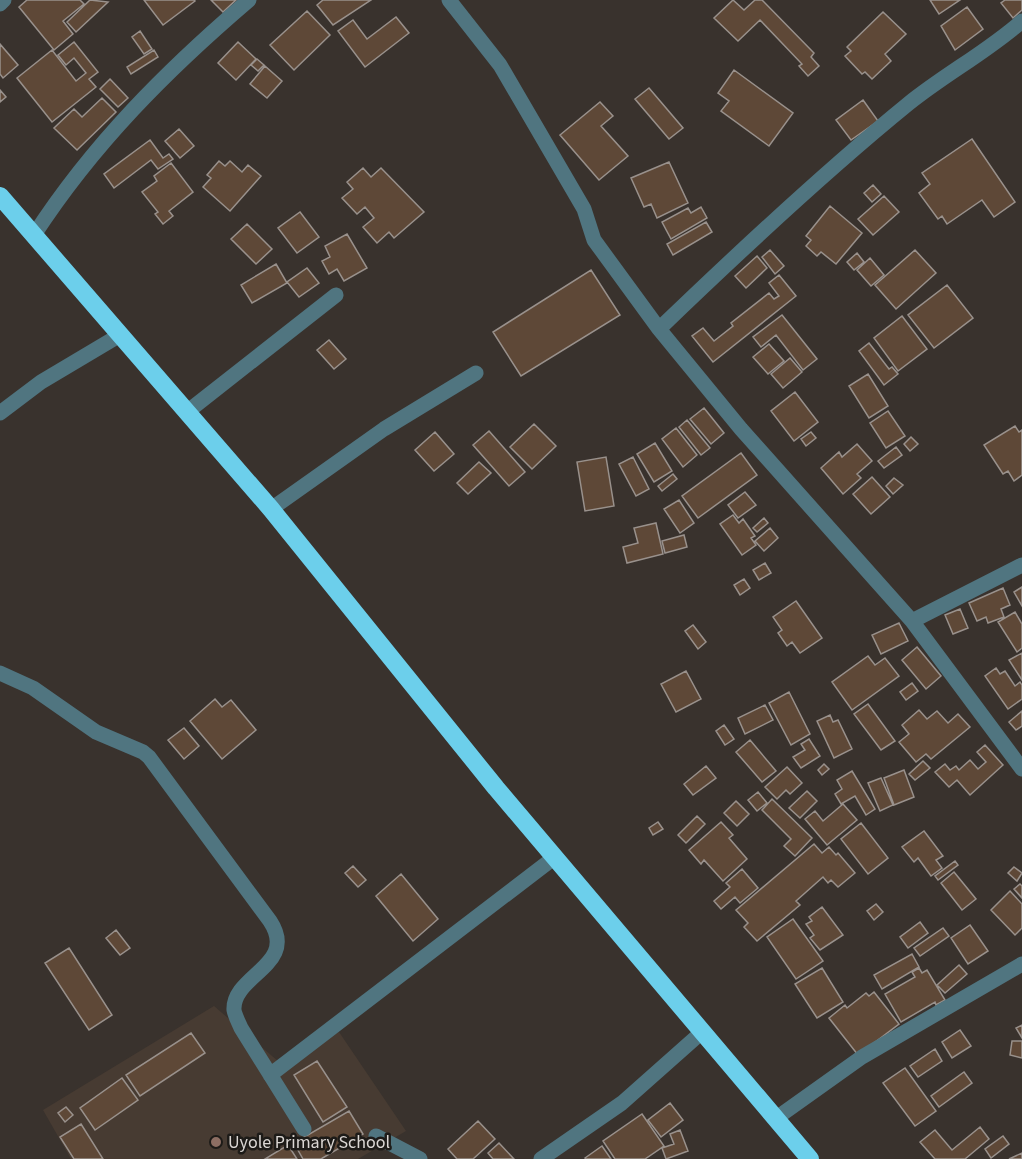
<svg xmlns="http://www.w3.org/2000/svg" width="1022" height="1159" font-family="'Source Sans 3',sans-serif">
  <style>
    .built { fill: #473b32 }
    .building { fill: #5e4837; stroke: #99918c; stroke-width: 1.5 }
    .lines { fill: none; stroke-linecap: round; stroke-linejoin: round }
    .minor { stroke: #507580; stroke-width: 15 }
    .highway { stroke: #6ccfeb; stroke-width: 18 }
    .education-dot { fill: #8d6e63; stroke: #1d1b18; stroke-width: 2 }
    .labels { text-anchor: middle; stroke-width: 5; stroke-linejoin: round; paint-order: stroke }
    .poi-label { font-size: 18px; fill: #dbd7d4; stroke: #1d1b18; text-anchor: start }
  </style>
  <rect width="100%" height="100%" fill="#39322d"/>
  <!-- built -->
  <path class="built" d="M214,1006l65,56 60,-30 67,99 -48,28h-287l-28,-49z"/>
  <!-- building -->
  <path class="building" d="M27,0h53l4,4 -21,17 10,13 -19,16 -35,-43z
    M90,0l18,2 -32,30 -9,-10z
    M144,0h50l1,1 -32,24z
    M211,0h25l-13,12z
    M323,0h48l-38,25 -16,-20z
    M733,0l11,10 11,-10h7l52,53 -3,4 8,9 -11,10 -9,-10 3,-2 -42,-44 -22,21 -24,-23z
    M930,0h30l-21,14z
    M1005,0h17v10l-9,8 -12,-15z
    M967,7l16,22 -28,21 -14,-24z
    M307,11l23,24 -36,35 -24,-25z
    M883,12l23,22 -21,20 6,7 -19,18 -7,-7 -3,2 -17,-18 6,-5 -4,-4z
    M396,17l13,16 -44,34 -27,-36 15,-11 14,19z
    M140,31l12,18 -8,5 -12,-17z
    M74,42l24,30 -9,7 7,8 -44,35 -35,-44 35,-28 24,31 10,-8 -12,-15 -8,7 -8,-10z
    M238,42l18,17 -20,21 -18,-17z
    M0,44l18,21 -15,13 -3,-4z
    M154,50l4,7 -27,17 -4,-7z
    M257,59l7,6 -6,6 -7,-6z
    M265,66l17,15 -15,17 -17,-14z
    M734,70l59,43 -24,33 -48,-35 8,-10 -11,-8z
    M110,79l18,19 -10,9 -18,-18z
    M649,88l34,40 -14,11 -34,-40z
    M0,90l6,7 -6,5z
    M102,98l14,14 -39,38 -23,-22 20,-19 8,8z
    M863,100l15,21 -27,19 -15,-20z
    M600,102l13,14 -12,10 27,30 -29,24 -39,-45z
    M179,129l15,17 -14,12 -15,-17z
    M972,139l43,63 -21,15 -12,-17 -35,24 -5,-8 -4,3 -19,-26 11,-9 -8,-11z
    M150,140l13,18 6,-4 4,5 -15,10 -7,-9 -37,28 -10,-14z
    M219,161l6,5 5,-5 12,11 6,-7 13,11 -31,35 -27,-24 8,-9 -4,-3z
    M669,162l19,41 -31,15 -6,-14 -7,3 -13,-29z
    M171,163l22,29 -24,19 4,5 -10,8 -8,-10 3,-2 -16,-20 15,-11 -3,-5z
    M363,168l8,9 10,-9 43,44 -30,26 -5,-6 -12,11 -14,-16 11,-9 -9,-11 -8,7 -15,-16 11,-9 -6,-7z
    M873,185l8,9 -9,8 -8,-9z
    M884,196l15,16 -26,23 -15,-16z
    M830,206l32,27 -26,31 -15,-12 -4,4 -11,-10 5,-6 -5,-4z
    M701,207l6,11 -36,21 -9,-17 26,-14 3,5z
    M300,212l19,25 -22,16 -19,-25z
    M706,222l6,10 -39,23 -6,-11z
    M247,224l25,25 -16,15 -25,-25z
    M347,234l20,34 -23,13 -7,-12 -8,5 -7,-13 8,-4 -5,-11z
    M770,250l14,16 -9,8 -13,-17z
    M915,250l21,23 -40,36 -21,-24z
    M857,253l7,9 -10,8 -7,-8z
    M757,256l10,12 -21,20 -11,-12z
    M870,258l14,17 -13,11 -14,-16z
    M276,264l11,19 -35,20 -11,-18z
    M307,268l12,15 -20,14 -12,-15z
    M591,270l29,45 -99,61 -28,-44z
    M779,275l17,21 -83,66 -21,-26 11,-8 11,13 19,-15 -2,-3 38,-30 5,6 5,-3 -10,-13z
    M947,285l26,33 -39,30 -26,-33z
    M782,315l35,44 -14,11 -27,-35 -15,12 -8,-10z
    M902,316l25,33 -29,22 -24,-33z
    M329,340l17,19 -12,10 -17,-19z
    M869,343l20,26 3,-2 6,7 -14,11 -25,-34z
    M769,344l15,17 -16,13 -15,-17z
    M790,358l12,14 -19,16 -12,-14z
    M868,374l20,32 -19,12 -20,-32z
    M795,392l23,30 -24,19 -23,-30z
    M704,408l20,25 -13,11 -21,-25z
    M888,411l17,25 -19,12 -16,-25z
    M687,420l23,28 -9,7 -22,-28z
    M534,424l22,22 -24,23 -22,-22z
    M1015,426l4,6 3,-2v45l-8,6 -6,-10 -5,3 -19,-29z
    M676,428l21,27 -14,12 -21,-28z
    M489,431l36,41 -16,14 -36,-41z
    M435,432l19,22 -20,17 -19,-21z
    M811,432l5,6 -10,8 -5,-7z
    M911,437l7,7 -8,7 -6,-7z
    M655,443l17,28 -18,11 -17,-28z
    M857,444l15,17 -15,13 4,4 -18,16 -22,-26 18,-16 3,5z
    M896,447l6,8 -18,13 -6,-7z
    M741,453l16,22 -59,43 -16,-22z
    M606,457l8,49 -29,5 -8,-49z
    M633,457l16,32 -13,7 -17,-32z
    M479,462l12,11 -23,21 -11,-11z
    M673,474l4,5 -15,12 -4,-5z
    M872,477l18,20 -19,17 -18,-20z
    M894,478l9,7 -10,9 -7,-8z
    M745,492l11,13 -18,13 -10,-13z
    M679,500l15,23 -14,10 -16,-24z
    M733,515l6,8 4,-4 12,17 -4,2 5,7 -14,10 -22,-31z
    M764,518l4,5 -11,9 -4,-4z
    M656,523l7,31 -36,9 -4,-16 15,-4 -4,-15z
    M770,528l8,10 -14,13 -9,-10z
    M684,535l3,12 -22,6 -3,-12z
    M765,563l6,10 -12,7 -6,-10z
    M744,579l6,9 -10,7 -6,-10z
    M1022,587v19l-8,-14z
    M1003,588l7,17 -9,4 3,8 -16,6 -2,-6 -9,4 -8,-18z
    M796,601l26,37 -22,15 -8,-11 -5,4 -9,-13 4,-3 -9,-13z
    M960,609l8,19 -15,6 -8,-19z
    M1015,612l7,12v24l-5,4 -19,-30z
    M899,623l9,18 -27,13 -9,-19z
    M693,625l13,17 -8,7 -13,-18z
    M917,647l24,29 -15,13 -24,-29z
    M1022,653v27l-13,-20z
    M868,656l7,9 10,-7 14,18 -47,34 -20,-28z
    M996,668l4,6 5,-3 10,15 5,-4 2,3v14l-14,10 -23,-33z
    M686,671l15,28 -25,13 -15,-28z
    M912,683l6,8 -12,9 -6,-8z
    M789,692l21,42 -19,11 -22,-42z
    M215,699l7,8 9,-7 25,30 -34,29 -32,-38z
    M868,704l27,37 -14,9 -27,-36z
    M765,705l8,15 -28,14 -7,-16z
    M919,710l8,9 10,-8 11,12 10,-9 12,13 -39,32 -5,-5 -10,8 -17,-20 10,-8 -7,-9z
    M1022,711v15l-6,4 -7,-8z
    M830,715l3,7 5,-2 14,29 -18,9 -17,-37z
    M724,725l10,14 -9,6 -9,-14z
    M184,728l15,18 -15,13 -16,-19z
    M809,739l11,17 -19,12 -8,-11 12,-7 -4,-6z
    M750,740l26,31 -14,11 -26,-30z
    M985,745l18,20 -33,30 -13,-15 -8,7 -14,-15 10,-8 5,6 6,-4 3,4 11,-10 8,9 8,-7 -9,-10z
    M923,761l7,7 -15,12 -6,-6z
    M824,764l5,5 -7,6 -4,-5z
    M706,766l10,12 -23,17 -9,-11z
    M787,767l15,16 -12,11 -4,-4 -9,9 -12,-12z
    M904,770l10,27 -20,8 -10,-27z
    M852,771l23,38 -9,6 -11,-19 -14,8 -6,-10 7,-5 -5,-9z
    M881,778l12,27 -13,6 -12,-28z
    M807,791l10,10 -17,17 -11,-10z
    M758,792l9,11 -10,8 -9,-11z
    M772,799l40,39 -17,18 -11,-10 7,-7 -29,-29z
    M736,801l13,13 -12,12 -13,-13z
    M843,804l14,16 -30,25 -22,-26 10,-8 8,10z
    M697,816l8,8 -19,19 -8,-8z
    M658,822l5,7 -10,6 -4,-7z
    M721,822l12,13 -4,3 18,21 -24,22 -19,-21 -3,4 -12,-14z
    M861,823l27,35 -20,16 -27,-35z
    M924,831l19,25 -7,4 6,8 -11,8 -13,-18 -4,4 -12,-15z
    M814,844l8,9 7,-6 7,8 2,-2 17,20 -17,14 -7,-7 -3,3 -5,-6 -27,24 4,4 -43,36 -13,-14 4,-4 -12,-13z
    M955,861l3,4 -20,15 -3,-4z
    M353,866l13,14 -8,7 -13,-14z
    M1014,867l8,6 -5,8 -9,-8z
    M742,869l16,19 -18,15 -5,-6 -14,12 -7,-8 16,-14 -4,-4z
    M954,872l22,27 -14,11 -21,-27z
    M401,874l37,45 -25,22 -37,-45z
    M1020,884l2,2v12l-8,-9z
    M1010,891l12,13v24l-7,7 -24,-25z
    M876,904l7,8 -9,8 -7,-9z
    M822,907l21,28 -23,15 -10,-12 4,-3 -8,-11 6,-3 -3,-4z
    M793,919l30,42 -27,18 -29,-42z
    M920,922l8,11 -20,15 -8,-11z
    M970,925l18,26 -20,13 -17,-26z
    M943,928l6,8 -29,20 -6,-8z
    M116,930l14,18 -10,7 -14,-17z
    M69,948l43,67 -23,15 -44,-67z
    M912,954l7,13 -37,22 -8,-14z
    M959,965l8,9 -22,19 -8,-8z
    M822,968l21,34 -26,16 -22,-34z
    M919,968l3,5 5,-3 18,30 -9,5 -1,-3 -34,20 -16,-28 30,-17 -3,-5z
    M874,992l25,32 -41,31 -29,-37 16,-13 2,3 19,-15 3,3z
    M1022,1025v13l-6,-10z
    M960,1030l11,16 -19,12 -10,-16z
    M191,1033l14,20 -65,43 -14,-21z
    M1012,1041h10v17l-12,-3z
    M935,1049l7,12 -24,16 -8,-11z
    M317,1061l30,46 -24,15 -29,-47z
    M905,1068l31,43 -21,15 -32,-43z
    M964,1072l8,11 -33,24 -8,-11z
    M122,1078l16,22 -43,30 -15,-22z
    M670,1103l13,17 -22,17 -13,-17z
    M66,1107l7,8 -8,7 -7,-9z
    M349,1111l14,23 -42,25h-18l-9,-16z
    M642,1114l22,32 -19,13h-30l-12,-18z
    M478,1121l17,18 -22,20h-16l-9,-10z
    M81,1124l22,35h-29l-14,-22z
    M980,1127l9,12 -24,20h-30l-15,-17 15,-12 17,20z
    M680,1130l8,21 -22,8 -4,-11 12,-4 -4,-10z
    M1003,1136l6,8 -18,14 -6,-9z
    M499,1143l15,16h-21l-5,-6z
    M288,1145l9,14h-32z
    M602,1146l9,13h-25l-1,-1z
    M1022,1153v6h-13z"/>
  <g class="lines">
    <!-- minor -->
    <path class="minor" d="M449,0l51,65 84,144 10,31 65,89 82,100 171,192 110,148
      M0,4l4,-4
      M34,235c59,-91 133,-165 215,-235
      M659,329c80,-77 163,-155 249,-225 37,-30 79,-52 114,-83
      M187,412l149,-117
      M0,413l41,-31 79,-47
      M271,509l113,-80 92,-56
      M912,621l110,-56
      M0,673l33,15 63,44 47,20 6,5 121,164c29,44 -38,54 -36,89 1,6 5,13 7,18l63,101
      M270,1075l285,-218
      M775,1119l87,-62 160,-93
      M376,1136l44,23
      M541,1159l81,-56 80,-71"/>
    <!-- highway -->
    <path class="highway" d="M0,196l271,313 225,279 314,371"/>
  </g>
  <!-- markers -->
  <circle class="education-dot" cx="216" cy="1142" r="6"/>
  <g class="labels">
    <!-- poi labels -->
    <g class="poi-label">
      <text x="228" y="1148">Uyole Primary School</text>
    </g>
  </g>
</svg>
